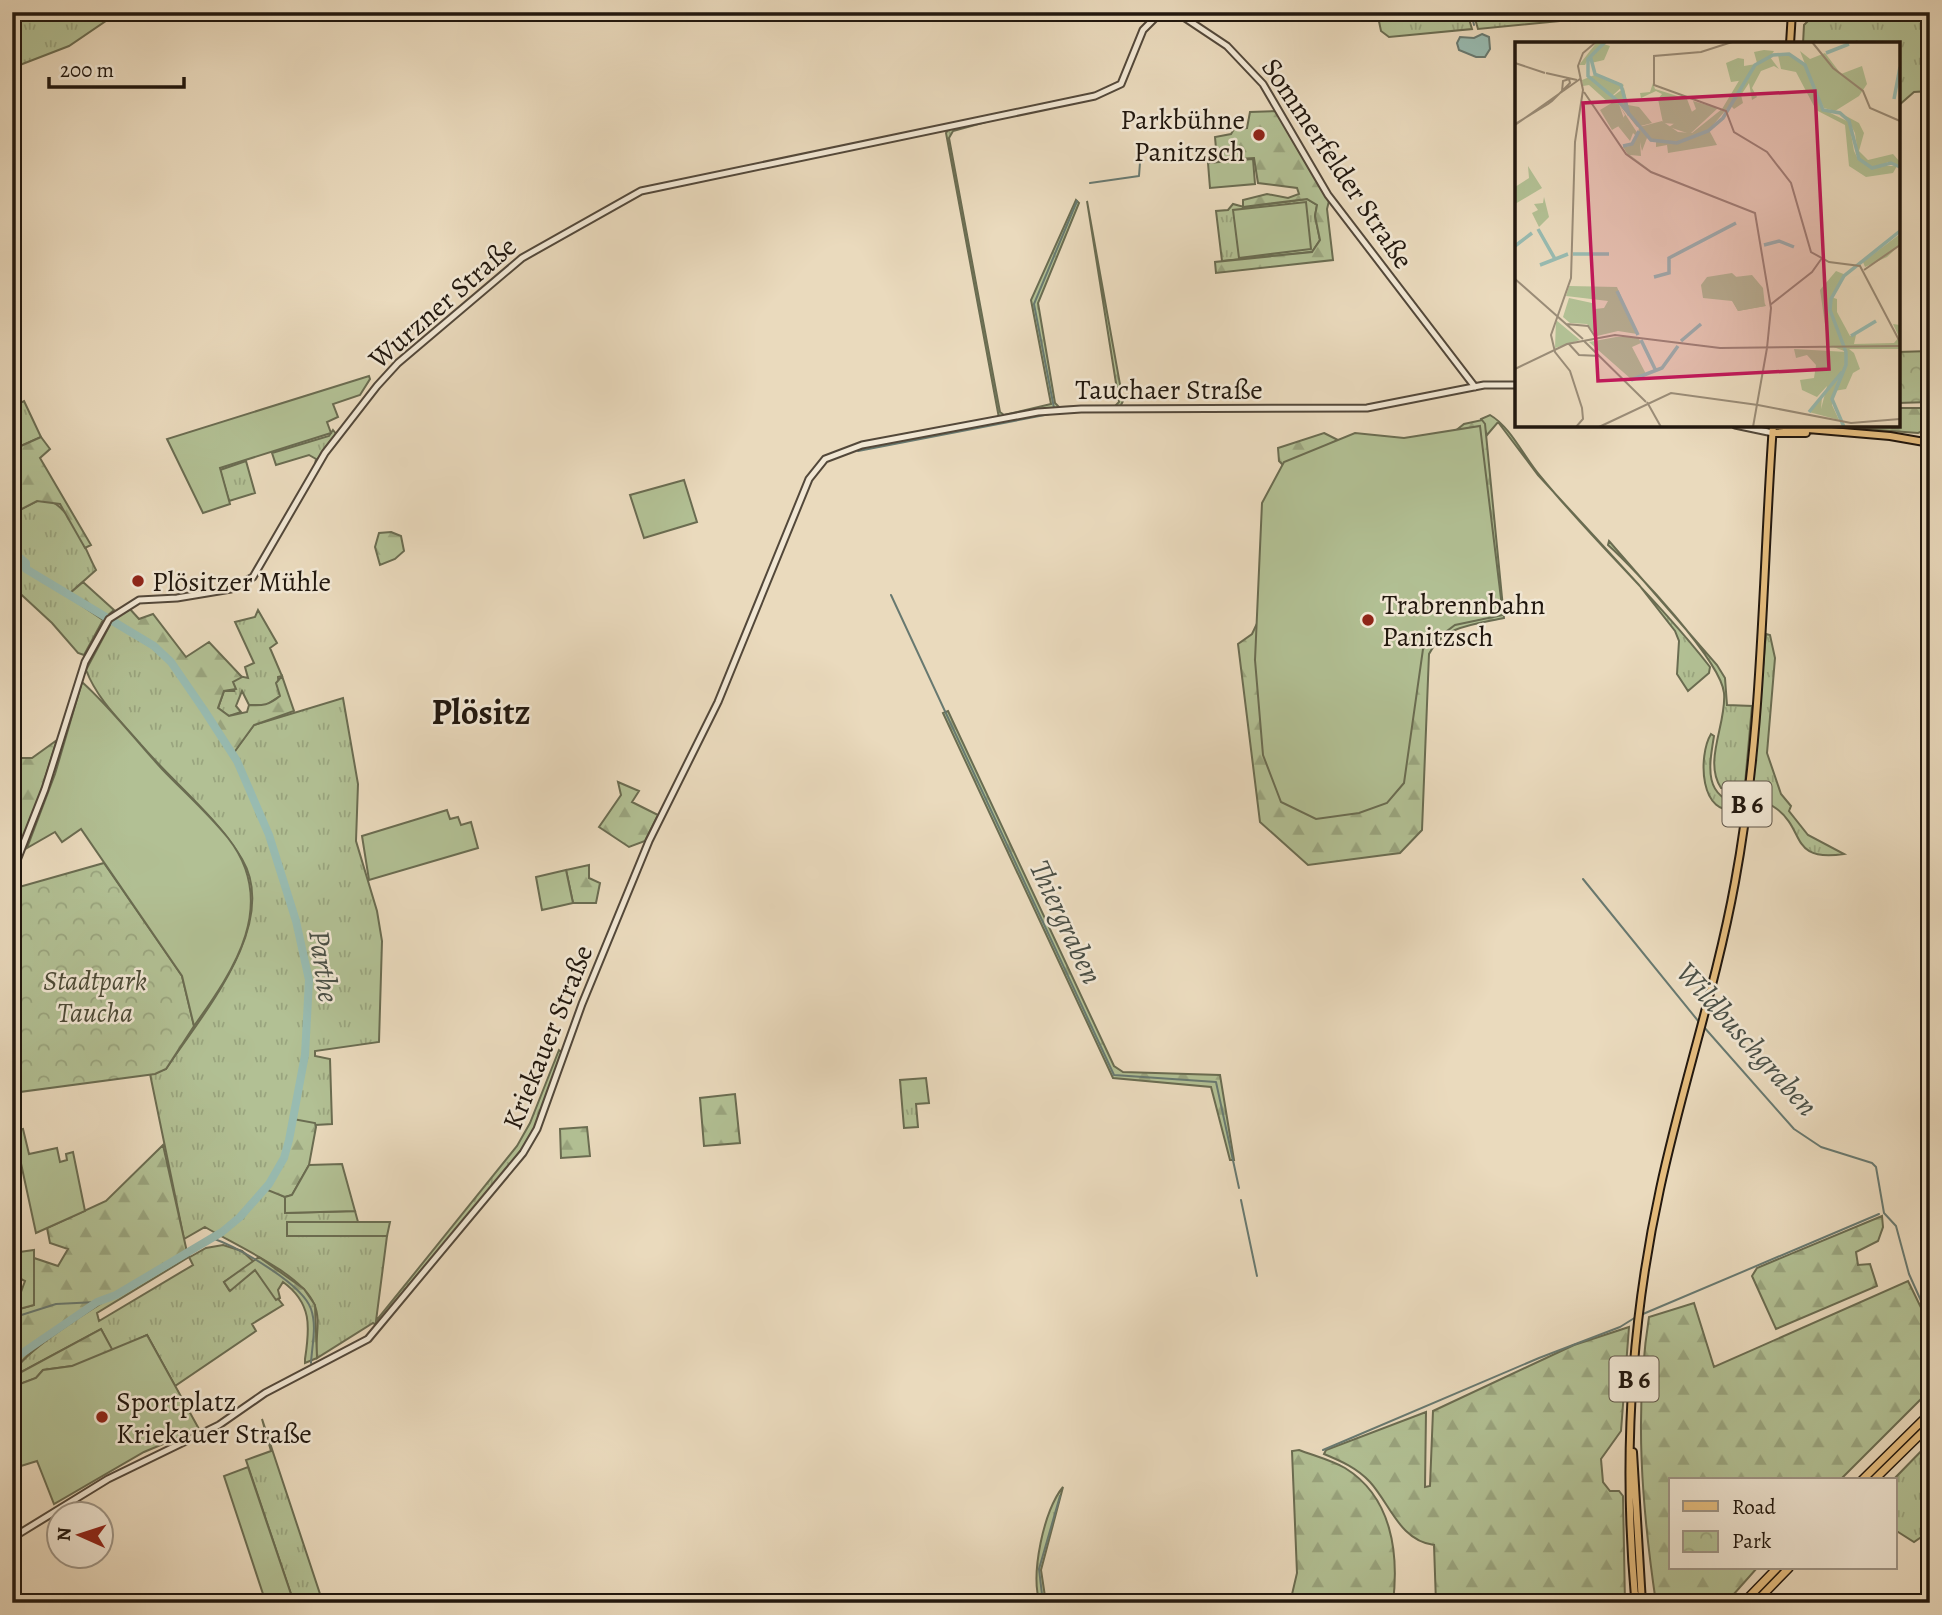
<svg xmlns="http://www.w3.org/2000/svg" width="1942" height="1615" font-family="Alegreya,serif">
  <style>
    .grass { fill: url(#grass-tufts); stroke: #6a6c51; stroke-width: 2; fill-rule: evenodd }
    .forest { fill: url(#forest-firs); stroke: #6a6c51; stroke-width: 2 }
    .park { fill: url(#park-crowns); stroke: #6a6c51; stroke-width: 2 }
    .garden { fill: #b2c094; stroke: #6a6c51; stroke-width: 2 }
    .water { fill: #98bbb1; stroke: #687970; stroke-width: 2 }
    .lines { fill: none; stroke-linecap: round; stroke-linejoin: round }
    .stream { stroke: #687970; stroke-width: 2 }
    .river { stroke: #98bbb1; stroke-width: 8 }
    .minor-casing { stroke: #53483a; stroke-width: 9 }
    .major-casing { stroke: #21170e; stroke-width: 10 }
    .highway-casing { stroke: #21170e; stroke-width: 10 }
    .minor { stroke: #f1e7d4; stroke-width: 5 }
    .major { stroke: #e5bd7e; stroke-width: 6 }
    .highway { stroke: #e5bd7e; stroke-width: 7 }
    .poi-dot { fill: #8f2418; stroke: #f1e7d4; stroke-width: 2.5 }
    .labels { text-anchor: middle; stroke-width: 5; stroke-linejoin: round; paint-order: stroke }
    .shield { fill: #f1e7d4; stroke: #5f5549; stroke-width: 2 }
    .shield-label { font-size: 26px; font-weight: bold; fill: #21170e }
    .poi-label { font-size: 28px; fill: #21170e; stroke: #f1e7d4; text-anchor: start }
    .street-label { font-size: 28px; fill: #21170e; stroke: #f1e7d4 }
    .park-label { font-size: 28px; font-style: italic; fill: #4c4a36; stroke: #f1e7d4 }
    .water-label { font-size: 30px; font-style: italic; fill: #4b5047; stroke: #f1e7d4 }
    .district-label { font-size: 35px; font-weight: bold; fill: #21170e; stroke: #f1e7d4 }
    .inset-river { fill: none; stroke: #98bbb1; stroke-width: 3.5 }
    .inset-road { fill: none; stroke: #9a8c77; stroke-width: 2 }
    .view { fill: #c2185b; fill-opacity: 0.15; stroke: #c2185b; stroke-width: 3.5 }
    .inset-edge { fill: none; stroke: #21170e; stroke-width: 3.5 }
  </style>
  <defs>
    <pattern id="grass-tufts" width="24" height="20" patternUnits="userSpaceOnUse" patternTransform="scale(1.75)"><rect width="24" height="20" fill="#b2c094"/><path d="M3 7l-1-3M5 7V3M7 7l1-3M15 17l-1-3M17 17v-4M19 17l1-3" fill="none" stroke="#99a47e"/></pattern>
    <pattern id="forest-firs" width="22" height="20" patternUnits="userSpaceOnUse" patternTransform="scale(1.75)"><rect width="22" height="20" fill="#b2c094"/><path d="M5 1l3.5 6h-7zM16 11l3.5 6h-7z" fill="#99a47e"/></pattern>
    <pattern id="park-crowns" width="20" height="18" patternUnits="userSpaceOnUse" patternTransform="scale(1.75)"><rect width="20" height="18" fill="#b2c094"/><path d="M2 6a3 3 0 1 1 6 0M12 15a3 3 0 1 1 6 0" fill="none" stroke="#99a47e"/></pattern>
  </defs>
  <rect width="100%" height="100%" fill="#eadabd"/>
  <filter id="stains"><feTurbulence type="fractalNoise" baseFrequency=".00286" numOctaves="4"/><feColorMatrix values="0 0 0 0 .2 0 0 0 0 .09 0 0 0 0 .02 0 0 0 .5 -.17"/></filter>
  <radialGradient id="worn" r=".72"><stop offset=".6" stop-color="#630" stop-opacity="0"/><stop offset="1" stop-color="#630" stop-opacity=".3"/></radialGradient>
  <!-- grass -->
  <path class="grass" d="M12,12h107l-50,34 -57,22z
    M1377,12h90l5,17 -83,8 -8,-6z
    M1473,12h180l-175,17z
    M1811,12h119v79l-16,1 -16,14v-62h-95l1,-19 8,-8z
    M997,119l-44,12 -4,7 51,274 4,3 47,-11 -20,-104 45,-100 3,3 -41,100 17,100 4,4 56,-1 4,-4 -32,-201 36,200 -3,6h-53l-68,11 -53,-285 3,-4z
    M1307,199l10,6 -2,11 5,24 -8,12 -90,9 -6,-50 12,-1 5,-6 11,3z
    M24,401l17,36 -29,13v-43z
    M1490,415c21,12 35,44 51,62 54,66 117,123 169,190l-1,6 -21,18 -11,-17 2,-33 -4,-10 -36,-46 -101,-110 -40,-53 -11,13 -6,-16z
    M333,430l4,5 -22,30 1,-6 -7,-4 -33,10 -4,-12 57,-17z
    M246,461l9,32 -26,8 -9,-31z
    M48,500c25,9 36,48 48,70l-27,24 -9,-3 43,29 -19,35 -6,-2 -26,-30 -40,-37v-72l25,-13z
    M1609,541l108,124 8,13 2,27 25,1 -7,78 -4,5 -20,-1c-18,-27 6,-65 3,-95 -3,-32 -89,-124 -116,-148z
    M258,610l19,33 -7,5 12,28 -4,1 2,19 -14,9h-17l-7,-14 -6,15 5,6 -12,4 -11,-8 6,-17h10l-1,-9 6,-6 9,2 -3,-11 9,-4 -19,-41 20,-5z
    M111,623l40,21 19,18 63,91 21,-28 89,-27 15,86 -2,57 21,70 5,30 -3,101 -64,9v5l15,3 2,65 -17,1 -22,-5 -8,36 -19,32 19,9 1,16 69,-2 3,11h-70v14h99l-11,85 141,-175 13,-23 29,-73 4,3 -25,68 -14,28 -146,177 -5,-3 -56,35c-3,-18 5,-37 -3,-54 -12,-30 -81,-60 -109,-77l-21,12 -34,-165 16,-5c34,-52 115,-144 76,-210 -26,-43 -67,-75 -99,-112 -21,-25 -45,-46 -57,-77z
    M1766,634l4,1 5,23 -8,95 14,41 10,12 -2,5 19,24 36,19c-55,8 -38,-23 -67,-45 -7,-6 -17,-8 -26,-10z
    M1711,734l3,2c-5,30 -11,62 27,68l-2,4c-40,12 -41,-53 -28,-74z
    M926,1078l3,25 -13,1 2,23 -14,1 -4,-48z
    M223,1245l19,6 12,11 -30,20 5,8 26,-20 28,35 -31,19 4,7 -81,55 -28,-51 -34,17 -12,-23 -89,48c6,-30 144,-106 175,-125l3,5 16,-9zM189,1257l4,8 -94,56 -2,-8z
    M262,1419l61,184h-29l-48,-143 25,-9z
    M1930,1442v89l-16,11 -19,-12 -2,-50z
    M1063,1487l-22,83 5,33h-6c-10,-28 4,-94 23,-116z"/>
  <!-- forest -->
  <path class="forest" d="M1277,111l52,90 -2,8 6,51 -117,13 -1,-11 97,-10 8,-12 -5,-24 2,-11 -10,-6 -64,8v-7l24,-6 21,4 11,-4 -2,-6 -39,-5 -4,-25 -37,2 -2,-23 16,-3 3,-5 13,-1 3,-16z
    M1898,408h32v20l-12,5 -107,-8h87z
    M1482,420l3,4 19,194c-28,6 -62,8 -75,36l-7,176 -22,23 -92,12 -48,-43 -22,-178 14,-10 8,-17 194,-185 10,-8z
    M1324,433l14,7 -54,26 -5,-5 -1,-13z
    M41,437l9,12 -10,9 51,87 -6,3 -25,-44 -23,-3 -25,13v-64z
    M391,532l10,4 3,15 -9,8 -15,6 -5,-18 4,-14z
    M83,582l31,28 -7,6 -38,-22z
    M129,608l10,11 14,-5 33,43 23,-15 33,35 -9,5 3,7 -12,2 -6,17 11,8 18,-4 2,-7c14,1 20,0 31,-9l-4,-13 6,-7 12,35 -40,14 -21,29c-29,-52 -66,-106 -121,-133z
    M948,711l166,355 9,6 97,3 14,85h-4l-19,-73 -98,-9 -170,-365z
    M57,740l-20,64 -16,41 -9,-3v-84h20z
    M618,782l21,9 -7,11 26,13 -13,26 -16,6 -30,-20 22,-32z
    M589,865v13l11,5 -4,20h-23l-7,-33z
    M735,1094l5,49 -36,3 -4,-48z
    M293,1119l22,4 1,4 -7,38 -17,30 -7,2 -20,-8 20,-33z
    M587,1127l3,29 -29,2 -1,-29z
    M163,1145l24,107c-47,29 -144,78 -175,121v-62l22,-6v-47l24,8 10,-17 -18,-6 -3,-15 59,-27z
    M1882,1216l1,11 -5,14 -22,11 2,13 12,-1 7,22 -101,43 -24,-53 5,-8z
    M259,1257l45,32 11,16 2,53 -12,5v-4c5,-32 7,-56 -22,-77l-5,8 2,8 -4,2 -21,-30 -25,21 -6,-9z
    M1908,1281l22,45v64l-90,90h-169v88h86l-31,35h-70c-14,-95 -22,-191 -7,-286l45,-14 20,64z
    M1629,1327l-8,104 -20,28 2,23 7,9h9l4,5 2,107h-189l-2,-58c-34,-4 -44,-41 -64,-63 -13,-14 -29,-21 -46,-28l2,-4 100,-38 -1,75 5,-1 3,-75 141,-66z
    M101,1329l12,22 34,-16 38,70 -113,-39 -29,4 -7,8 -24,9v-10z
    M1299,1450c16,6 32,10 46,18 47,29 54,85 48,135h-103l7,-30 -5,-122z"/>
  <!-- park -->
  <path class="park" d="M1930,351v51l-32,1v-51z
    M104,863l78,113 12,50 -28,43 -11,5 -143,19v-204z"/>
  <!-- garden -->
  <path class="garden" d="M1253,159l2,25 -45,4 -2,-25z
    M1306,202l5,47 -72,9 -6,-48z
    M369,376l1,3 -10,16 -27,9 5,13 -11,5 4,11 -111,35 10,36 -27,9 -36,-74z
    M1480,426l23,189 -48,10 -32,24 -19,134 -17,20 -28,10 -43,6 -35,-17 -18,-47 -8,-95 7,-157 22,-41 71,-29 49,5z
    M684,480l13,42 -53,16 -14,-43z
    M82,682c30,27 53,58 80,87 22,23 46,44 66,69 51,65 7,131 -34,188l-12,-50 -101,-147 -19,13 -7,-10 -28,16 28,-74z
    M447,810l3,9 8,-2 3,8 10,-3 7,26 -109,32 -7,-44z
    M566,870l7,33 -31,7 -6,-33z
    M23,1129l6,25 28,-6 3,14 7,-2 -1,-6 7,-2 12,59 -49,22 -22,-102z
    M342,1164l13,47 -70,2v-16l7,-2 17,-30z
    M287,1222h103l-3,14h-100z
    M34,1250v55l-22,6v-13l6,2 7,-19 -8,-4 -5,13v-37z
    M147,1335l52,94 -55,23 -90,52 -17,-43 -16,5 -9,-26v-53l24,-9 7,-8 29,-4z
    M248,1467l46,136h-28l-42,-127z"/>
  <!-- water -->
  <path class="water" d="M1482,34l7,3 1,12 -5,8h-9l-17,-7 -2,-7 3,-6 14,1z"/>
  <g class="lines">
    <!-- stream -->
    <path class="stream" d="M1471,12l3,13
      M1090,183l49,-7 2,-27
      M1054,408l-20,-104 43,-103
      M858,451l197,-38
      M891,595l223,480 102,7 23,106
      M1583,879l116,143
      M1703,1026l91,103 27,18 51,16 4,4 8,46 12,13 13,48 21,47
      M1241,1200l16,76
      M212,1238c25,9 90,45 99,71 6,17 1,36 0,54
      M1643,1314l236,-100
      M12,1318l44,-14 41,-2
      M1323,1450l216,-92 81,-31 16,-10
      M1043,1603l-4,-34 21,-73"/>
    <!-- river -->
    <path class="river" d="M12,551l14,12v6l128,77 17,16 33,48 33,51 32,74 27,86 13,59 -4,75 -16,85 -5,18 -15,26 -29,33 -18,15 -106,63 -19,7 -85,58"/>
    <!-- minor casing -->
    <g class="minor-casing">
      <path id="minor" d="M1176,12l51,34 36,38 65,111 147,192
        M1735,425l38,8
        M12,873l33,-84 40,-127 24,-43 30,-19 38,-2 54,-9 22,-12 72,-124 52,-67 21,-23 124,-105 119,-67 454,-95 26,-12 22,-54 18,-18
        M12,1538l96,-59 111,-54 46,-32 103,-54 155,-186 14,-24 45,-125 67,-163 69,-139 91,-223 16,-20 37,-14 176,-33 43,-3 286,-1 117,-23h33"/>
    </g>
    <!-- major casing -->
    <g class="major-casing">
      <path id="major" d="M1790,44l2,-32
        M1773,426l117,10 40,7
        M1773,433h33
        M1633,1452l9,151
        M1635,1597c-12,-135 -4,-275 25,-408 22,-103 56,-203 75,-307 28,-151 27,-304 38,-457"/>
    </g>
    <!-- highway casing -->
    <g class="highway-casing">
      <path id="highway" d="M1862,1480l68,-67
        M1874,1480l56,-55
        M1633,1603l2,-8
        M1743,1603l34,-35
        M1755,1603l34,-35"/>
    </g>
    <!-- minor -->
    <use href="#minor" class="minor"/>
    <!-- major -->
    <use href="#major" class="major"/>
    <!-- highway -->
    <use href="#highway" class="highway"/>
  </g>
  <!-- markers -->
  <g class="poi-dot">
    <circle cx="1259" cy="135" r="7"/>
    <circle cx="138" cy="581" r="7"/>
    <circle cx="1368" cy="620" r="7"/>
    <circle cx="102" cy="1417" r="7"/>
  </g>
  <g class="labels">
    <!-- shield labels -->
    <g class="shield">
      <rect x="1722.5" y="781.5" width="49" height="45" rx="5"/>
      <rect x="1609.5" y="1356.5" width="49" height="45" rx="5"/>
    </g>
    <g class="shield-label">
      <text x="1747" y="813">B 6</text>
      <text x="1634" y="1388">B 6</text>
    </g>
    <!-- poi labels -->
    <g class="poi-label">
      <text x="1245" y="129" text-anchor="end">Parkbühne<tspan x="1245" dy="32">Panitzsch</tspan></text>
      <text x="152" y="591">Plösitzer Mühle</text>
      <text x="1382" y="614">Trabrennbahn<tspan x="1382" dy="32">Panitzsch</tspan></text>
      <text x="116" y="1411">Sportplatz<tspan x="116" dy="32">Kriekauer Straße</tspan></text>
    </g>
    <!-- street labels -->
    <g class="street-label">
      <text transform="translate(1338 163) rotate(56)" y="10">Sommerfelder Straße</text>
      <text transform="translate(442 302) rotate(-41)" y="10">Wurzner Straße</text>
      <text x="1169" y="399">Tauchaer Straße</text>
      <text transform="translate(547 1037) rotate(-68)" y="10">Kriekauer Straße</text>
    </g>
    <!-- park labels -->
    <g class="park-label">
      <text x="95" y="990">Stadtpark<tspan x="95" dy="32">Taucha</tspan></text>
    </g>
    <!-- water labels -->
    <g class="water-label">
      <text transform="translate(1066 922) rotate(65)" y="10">Thiergraben</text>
      <text transform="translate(324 966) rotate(82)" y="10">Parthe</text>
      <text transform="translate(1747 1039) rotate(48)" y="10">Wildbuschgraben</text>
    </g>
    <!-- district labels -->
    <g class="district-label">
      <text x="481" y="724">Plösitz</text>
    </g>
  </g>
  <!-- overview -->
  <g transform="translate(1515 42)">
    <rect width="385" height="385" fill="#eadabd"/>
    <path d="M82,0l13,4 -6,14 -13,3 -1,-8 -5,10h-6zM249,8l10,1 -4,6 9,12 -5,-3 -13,5 -9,17 5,9 -5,3 -3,-17 -8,12 2,8 -9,6 -4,-4 -21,25 8,15 -49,8 -1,-8 -11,2v-6l-9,-3 -5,13 -2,-9 1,14 -11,-1 28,21 -30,-21 -5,-8 7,-1 7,-9 -4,-4 -3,8 -12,-15 7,-11 -7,-12 20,31 1,-7 23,-6 16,11 14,1 30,-24 18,-30 5,1 12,-17 -3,-11zM285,9l10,8 15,-6 16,21 21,-8 5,18 -8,12 -24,15 -11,-3 -11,-22 9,23 27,13 5,29 5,10 -4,-28 -9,-17 13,7 5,10 -5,18 9,9 25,-6 7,8v4l-12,-4 -7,4h16l-4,7 -27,4 -17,-11 -4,-41 -29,-15 -20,-38 -15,-3 -3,-14h13l14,9zM385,192v11l-13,12 -22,10 -2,-5zM321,229l10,4 -15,22 6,2v13l13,24 6,-1 -2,9 40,-1 5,-6 -6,-13 7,1v24h-51l5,4 6,16 -7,4 -7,16 -12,2 -2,14 7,15 -30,-8 13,-15 -1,12 6,-23 -10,11 -15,-7 -2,-10 14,-2 2,-13 -9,-10 -11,3 -2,-9 53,3 -19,-7 -8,-55zM41,278l24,20 -25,8z" fill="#b2c094"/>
    <path d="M223,16l6,1v7l12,-2 -11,16 -14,2 -5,-19zM109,46l4,17 11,2 13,16 -15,4 -18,-23 6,18 -10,6 7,-8 -10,-23zM217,231l33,31 1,2 -28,5 -6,-10 -29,-3 -2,-13 6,-8zM54,244l48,1 20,47 -19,-3 -21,5 -10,-12 -17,-1 -7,-6 6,-19 23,5 3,6 9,-1 4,-7 -42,-5zM101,295h22l3,6 -9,4 14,27 -15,5 -42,-37z" fill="#b2c094"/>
    <path d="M82,32l27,11 -12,11 3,5 -6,2 -20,-18 -6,1 -1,-6zM138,41l2,6 32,10 5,13 -16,12 -13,-1 -5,-24 4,-5 -6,-3 -15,7 -1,-5 10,-1z" fill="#b2c094"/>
    <path d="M100,59l10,21 -13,8 -12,-20zM178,59l25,7 -28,26 -21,-7 27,-18zM13,124l14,22 -27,16v-17l14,-9zM29,155l5,20 -10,10 -7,-14 6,-3 -4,-6 9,-1zM237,233l11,13 2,18 -27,5 -6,-11 -22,-4 -1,-16z" fill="#b2c094"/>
    <path class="inset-river" d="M90,0l-17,17v17l32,27 31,37 26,3 31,-12 15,-13 32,-53 18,-10 16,-1 16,11 18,45 17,3 9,8 10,38 13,9 19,-5 9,4M311,11l23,-9M75,13l5,19 26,11 8,30M379,57l6,-32M108,104l9,-2 7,-13M23,187l17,30M249,203l15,-4 15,6M0,204l17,-13M58,212h36M25,223l28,-11M139,235l15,-4v-15l67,-35M102,249l21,44M336,294l25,-15M126,298l14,29M166,299l20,-17M116,338l31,-12 16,-22M294,370l33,-40M329,385l-12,-28 14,-34v-13l-16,-42 1,-11 13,-23 56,-45"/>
    <path class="inset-road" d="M217,0l-31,10 -47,4v29l72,26 8,21 33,20 24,31 20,69 18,10 31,4 40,76M297,0l21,26 30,23 7,17 30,13M0,21l30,10M31,31l31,7M69,50l42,62 25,18 104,41 16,95 -4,40M0,82l33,-20 4,-3 18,-18 -1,-4 -6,2 -1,10M0,83l65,-46M349,228l36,-25M0,237l68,60M255,263l42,-33 10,-14M51,282l22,2 8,12M69,299l62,61M54,302l10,11 21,1M0,327l52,-25 48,-9 105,13 180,-2M132,360l14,25M243,363l93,18 49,-4M61,385l7,-8 -1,-11 -12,-37 -15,-19 -4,-17 20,-57 4,-136 8,-52 -5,-24 5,-13 13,-11M84,385l72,-34 87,12M238,385l14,-79"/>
    <path class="view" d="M300,49l14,278 -231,12 -15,-278z"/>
    <rect width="385" height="385" class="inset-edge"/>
  </g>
  <!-- margin -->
  <rect width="1942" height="1615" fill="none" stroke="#eadabd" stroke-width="42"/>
  <rect x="14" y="14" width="1914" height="1587" fill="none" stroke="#21170e" stroke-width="3.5"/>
  <rect x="21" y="21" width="1900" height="1573" fill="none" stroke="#21170e" stroke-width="2"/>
  <!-- legend -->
  <rect x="1669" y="1478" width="228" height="91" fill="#f1e7d4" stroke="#9e9485" stroke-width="2"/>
  <rect x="1683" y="1501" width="35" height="10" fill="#e5bd7e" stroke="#9e9485" stroke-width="2"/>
  <text x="1732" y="1514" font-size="21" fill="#21170e">Road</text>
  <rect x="1683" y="1531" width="35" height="21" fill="url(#park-crowns)" stroke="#9e9485" stroke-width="2"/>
  <text x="1732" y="1548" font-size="21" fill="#21170e">Park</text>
  <!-- north arrow -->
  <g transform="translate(80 1535) rotate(273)"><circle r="33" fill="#f1e7d4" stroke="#9e9485" stroke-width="2"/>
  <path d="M0-5L12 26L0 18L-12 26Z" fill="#8f2418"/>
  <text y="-10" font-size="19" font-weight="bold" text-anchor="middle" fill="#21170e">N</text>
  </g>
  <!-- scale -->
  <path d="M49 77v10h135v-10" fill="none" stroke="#21170e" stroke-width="3.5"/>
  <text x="60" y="77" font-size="21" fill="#21170e" stroke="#f1e7d4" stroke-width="5" paint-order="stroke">200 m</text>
  <rect width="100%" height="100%" filter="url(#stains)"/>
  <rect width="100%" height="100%" fill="url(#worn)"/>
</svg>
